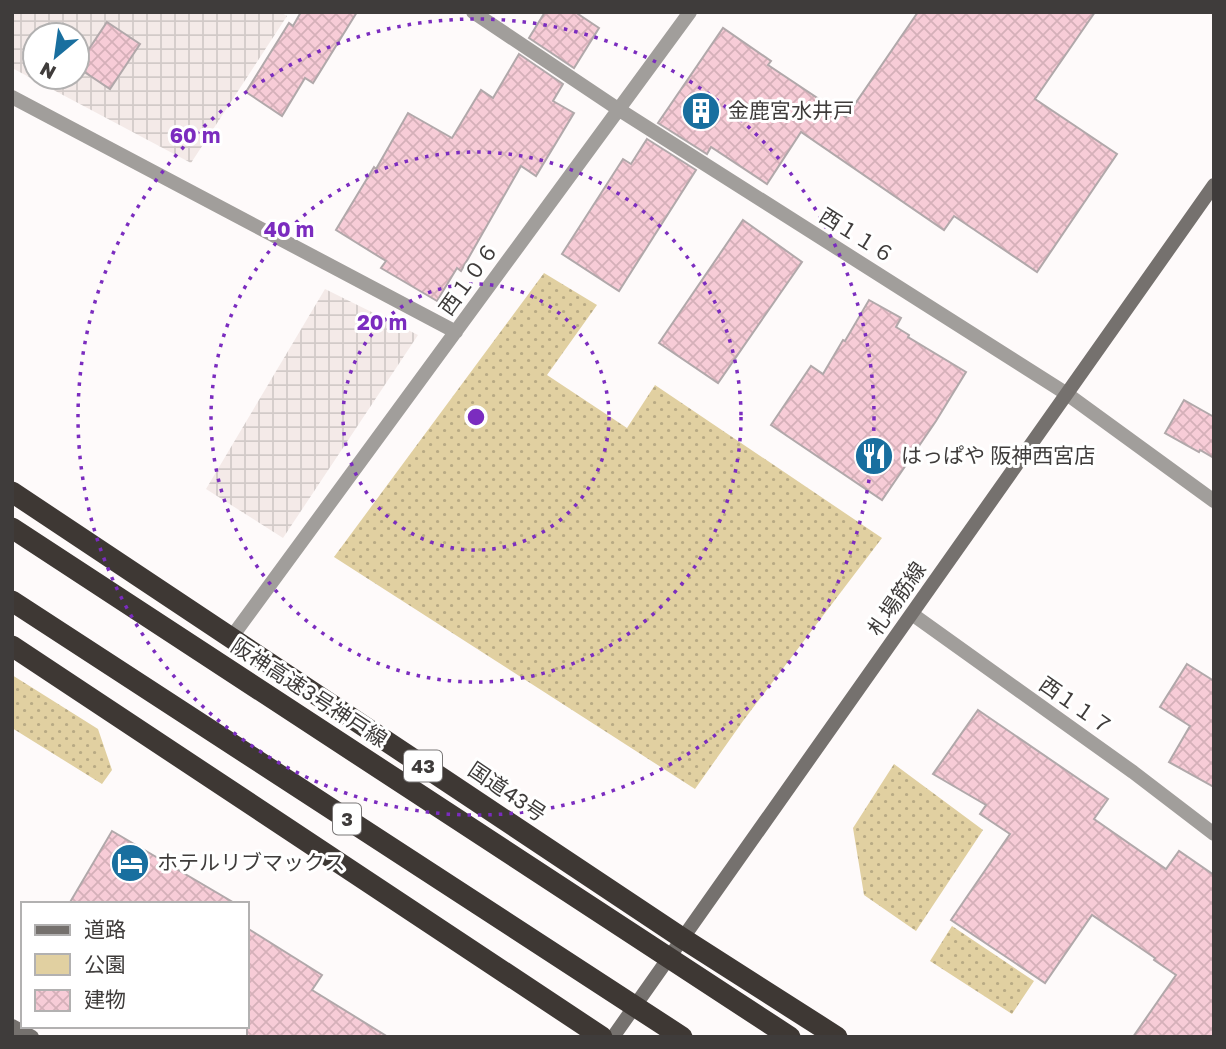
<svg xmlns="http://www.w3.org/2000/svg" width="1226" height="1049" font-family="'Golos Text','Noto Sans JP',sans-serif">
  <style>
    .industrial { fill: url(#industrial-grid); fill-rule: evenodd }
    .green { fill: url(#green-dots) }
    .building { fill: url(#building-cross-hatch); stroke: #b1a8aa; stroke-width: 2 }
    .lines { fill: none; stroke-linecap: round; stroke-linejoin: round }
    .street { stroke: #a19e9b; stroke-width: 14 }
    .secondary { stroke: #75716e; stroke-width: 14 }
    .highway { stroke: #3e3834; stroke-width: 21 }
    .highway-bridge { stroke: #3e3834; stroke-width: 21 }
    .ring { fill: none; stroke: #7b2cbf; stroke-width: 3.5; stroke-dasharray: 3.5 7 }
    .labels { text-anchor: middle; stroke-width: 6; stroke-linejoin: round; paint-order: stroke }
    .shield { fill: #fff; stroke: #797676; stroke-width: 2 }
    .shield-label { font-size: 19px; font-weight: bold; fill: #3f3c3b }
    .poi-label { font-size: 21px; fill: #3f3c3b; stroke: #fff; text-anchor: start }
    .street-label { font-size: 21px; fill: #3f3c3b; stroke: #fff }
    .centre { fill: #7b2cbf; stroke: #fff; stroke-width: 3.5 }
    .ring-label { font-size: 21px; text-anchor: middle; font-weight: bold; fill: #7b2cbf; stroke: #fff; stroke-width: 6; stroke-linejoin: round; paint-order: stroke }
  </style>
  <defs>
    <pattern id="industrial-grid" width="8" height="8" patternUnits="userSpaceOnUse" patternTransform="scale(1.75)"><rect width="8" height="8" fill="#f4eae8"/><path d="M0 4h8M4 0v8" fill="none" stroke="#d2cac8"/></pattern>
    <pattern id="green-dots" width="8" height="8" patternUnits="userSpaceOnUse" patternTransform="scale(1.75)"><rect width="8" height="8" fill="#e1d0a1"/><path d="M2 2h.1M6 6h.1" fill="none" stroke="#b8aa84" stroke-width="1.8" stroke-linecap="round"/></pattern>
    <pattern id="building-cross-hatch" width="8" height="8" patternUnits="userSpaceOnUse" patternTransform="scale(1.75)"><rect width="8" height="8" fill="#f7ccd7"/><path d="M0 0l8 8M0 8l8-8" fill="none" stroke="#d5b0b9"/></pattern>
  </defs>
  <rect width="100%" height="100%" fill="#fefafa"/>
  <!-- industrial -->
  <path class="industrial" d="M15,12h265l7,4 -96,147 -179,-95v-52zM35,35h42v42h-42z
    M325,289l93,46 -135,203 -77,-49z"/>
  <!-- green -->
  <path class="green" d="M544,273l53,32 -50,70 80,53 28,-43 227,153 -139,183 -48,68 -361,-232z
    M12,675l86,54 14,41 -10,14 -90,-56z
    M894,764l89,66 -67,101 -52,-36 -11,-67z
    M952,926l82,55 -22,33 -82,-53z"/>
  <!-- building -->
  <path class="building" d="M301,12h56l-44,71 -8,-5 -23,38 -36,-24 43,-69 4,3z
    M545,12h30l24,16 -25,40 -45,-30z
    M918,12h177l-60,87 82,55 -80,118 -83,-56 -10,14 -143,-98 -34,52 -56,-37 -4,7 -49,-31 65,-95 48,33 -3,4 78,52z
    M107,22l33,22 -30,45 -33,-22z
    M519,54l44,30 -10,17 21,12 -38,63 -15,-10 -60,105 -4,-3 -20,33 -56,-33 5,-7 -50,-31 38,-63 2,2 32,-56 44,25 29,-48 12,8z
    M647,139l49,31 -77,121 -57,-37 61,-95 8,5z
    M743,220l59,42 -84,121 -59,-40z
    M869,300l32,18 -5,9 13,8 -1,2 58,35 -30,49 -54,79 -111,-75 40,-59 12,8 20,-34 2,1z
    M1184,400l30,17v41l-14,-8 -1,2 -34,-19z
    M1187,664l27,17v106l-45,-25 21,-36 -30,-19z
    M978,710l130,89 -14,20 72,50 13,-18 35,24v162h-81l43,-62 -22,-15 1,-2 -63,-43 -47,68 -94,-63 59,-86 -30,-20 6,-9 -53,-31z
    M112,831l124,73h-167z
    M247,928l75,47 -10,15 76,47h-141z"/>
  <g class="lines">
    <!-- street -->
    <path class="street" d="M473,12l145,97 449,285 147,107
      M12,97l444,235
      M912,614l221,158 81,62
      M231,638l459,-626"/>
    <!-- secondary -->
    <path class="secondary" d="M12,1026l20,11
      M613,1037l601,-852"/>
    <!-- highway -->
    <path class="highway" d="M12,492l670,446 155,99
      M12,646l590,391"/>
    <!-- highway-bridge -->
    <path class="highway-bridge" d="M12,528l778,509
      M12,601l670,436"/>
  </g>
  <!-- distance rings -->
  <g class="ring">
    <circle cx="476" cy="417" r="133"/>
    <circle cx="476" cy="417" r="265"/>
    <circle cx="476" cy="417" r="398"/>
  </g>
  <!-- icons -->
  <defs>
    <g id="building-disc" transform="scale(2.0125)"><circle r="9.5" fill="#196f9f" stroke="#fff"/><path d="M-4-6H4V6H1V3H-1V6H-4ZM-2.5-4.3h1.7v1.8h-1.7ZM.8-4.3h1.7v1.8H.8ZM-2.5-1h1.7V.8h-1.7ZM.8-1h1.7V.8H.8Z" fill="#fff"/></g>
    <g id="restaurant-disc" transform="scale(2.0125)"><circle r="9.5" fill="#196f9f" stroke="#fff"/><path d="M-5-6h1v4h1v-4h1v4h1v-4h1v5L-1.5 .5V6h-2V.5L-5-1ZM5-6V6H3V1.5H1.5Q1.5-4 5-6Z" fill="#fff"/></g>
    <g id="hotel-disc" transform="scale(2.0125)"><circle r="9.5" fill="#196f9f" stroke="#fff"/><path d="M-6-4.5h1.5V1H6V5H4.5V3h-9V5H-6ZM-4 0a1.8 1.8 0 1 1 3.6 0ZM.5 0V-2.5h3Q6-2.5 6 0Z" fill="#fff"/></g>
  </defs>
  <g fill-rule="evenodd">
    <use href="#building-disc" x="701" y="111"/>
    <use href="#restaurant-disc" x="874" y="456"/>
    <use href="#hotel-disc" x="130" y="863"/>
  </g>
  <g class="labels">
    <!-- shield labels -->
    <g class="shield">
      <rect x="404" y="750.5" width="38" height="31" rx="5"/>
      <rect x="333" y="803.5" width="28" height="31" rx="5"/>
    </g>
    <g class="shield-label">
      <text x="423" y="773">43</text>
      <text x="347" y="826">3</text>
    </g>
    <!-- poi labels -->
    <g class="poi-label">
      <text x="728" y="118">金鹿宮水井戸</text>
      <text x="901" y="463">はっぱや 阪神西宮店</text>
      <text x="157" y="870">ホテルリブマックス</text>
    </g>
    <!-- street labels -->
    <g class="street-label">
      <text transform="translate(857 236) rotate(32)" y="7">西１１６</text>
      <text transform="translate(469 279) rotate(-54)" y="7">西１０６</text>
      <text transform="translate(897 599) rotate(-55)" y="7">札場筋線</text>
      <text transform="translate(309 693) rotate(33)" y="7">阪神高速3号神戸線</text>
      <text transform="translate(1076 706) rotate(35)" y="7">西１１７</text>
      <text transform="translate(507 792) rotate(34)" y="7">国道43号</text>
    </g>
  </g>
  <circle cx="476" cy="417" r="10" class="centre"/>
  <g class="ring-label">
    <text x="195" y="143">60 m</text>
    <text x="289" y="237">40 m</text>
    <text x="382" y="330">20 m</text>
  </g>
  <!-- border -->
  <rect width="1226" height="1049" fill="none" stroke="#3f3c3b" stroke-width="28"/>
  <!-- legend -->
  <rect x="21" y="902" width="228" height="126" fill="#ffffff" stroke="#b2b1b1" stroke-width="2"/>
  <rect x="35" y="925" width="35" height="10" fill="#75716e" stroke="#b2b1b1" stroke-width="2"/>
  <text x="84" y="937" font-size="21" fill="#3f3c3b">道路</text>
  <rect x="35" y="954" width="35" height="21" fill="#e1d0a1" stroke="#b2b1b1" stroke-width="2"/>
  <text x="84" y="972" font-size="21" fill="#3f3c3b">公園</text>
  <rect x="35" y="990" width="35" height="21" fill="url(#building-cross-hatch)" stroke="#b2b1b1" stroke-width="2"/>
  <text x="84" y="1007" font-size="21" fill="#3f3c3b">建物</text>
  <!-- north arrow -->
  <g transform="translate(56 56) rotate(209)"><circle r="33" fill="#ffffff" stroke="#b2b1b1" stroke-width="2"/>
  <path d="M0-5L12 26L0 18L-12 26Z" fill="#196f9f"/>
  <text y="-10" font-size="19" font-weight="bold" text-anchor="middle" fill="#3f3c3b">N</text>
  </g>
</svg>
